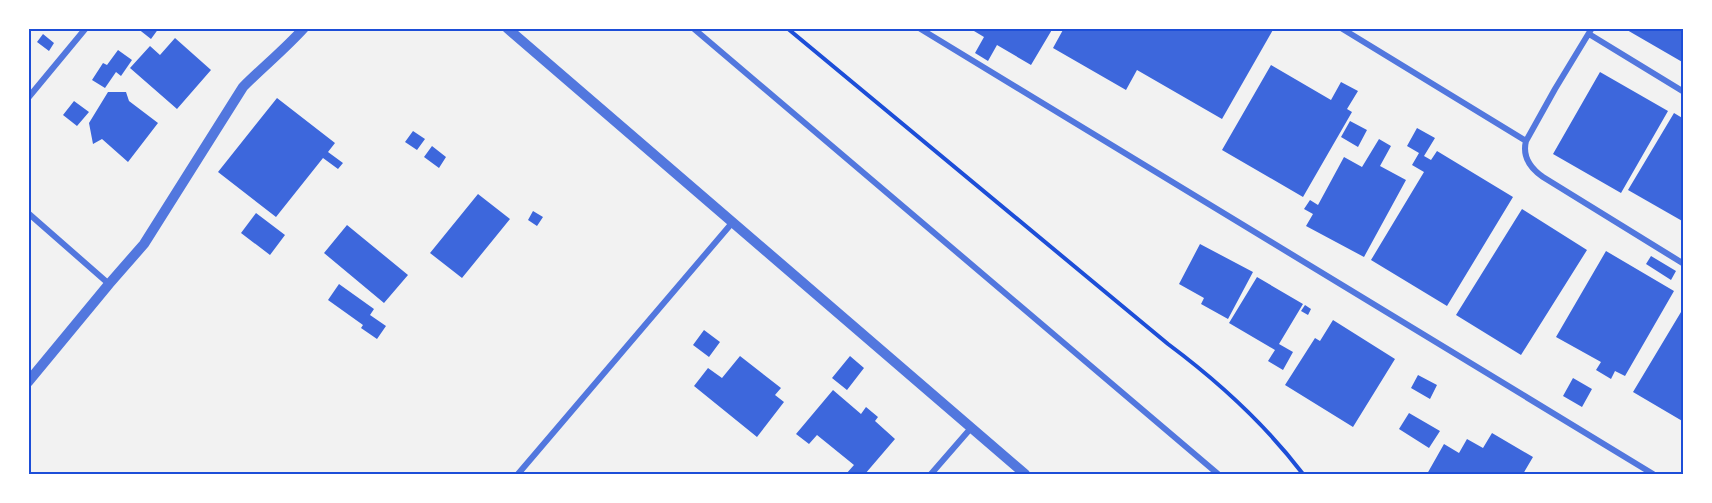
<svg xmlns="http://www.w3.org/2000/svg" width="1712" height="503" font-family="Quicksand,sans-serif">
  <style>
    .building { fill: #3d67dc }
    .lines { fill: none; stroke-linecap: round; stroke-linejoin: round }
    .path { stroke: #1d4ed8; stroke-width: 4 }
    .minor { stroke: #5277de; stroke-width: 6 }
    .tertiary { stroke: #5277de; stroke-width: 10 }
    .neatline { fill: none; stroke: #1d4ed8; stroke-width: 2 }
  </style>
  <rect width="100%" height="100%" fill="#f2f2f2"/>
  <!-- building -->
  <path class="building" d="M137,28h22l-8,11z
    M969,28h84l-22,37 -34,-20 -9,16 -13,-8 9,-16z
    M1064,28h210l-52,91 -85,-49 -11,20 -73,-42z
    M1628,28h56v35l-57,-33z
    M43,34l11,9 -5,8 -12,-9z
    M175,38l36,32 -34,39 -47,-41 20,-22 10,9z
    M118,50l14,10 -11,16 -5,-4 -11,16 -13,-8 11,-17 4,2z
    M1271,65l60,35 10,-18 17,9 -11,18 5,3 -49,85 -81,-47z
    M1600,72l68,39 -47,82 -68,-39z
    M108,92h18l3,9 29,22 -30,39 -26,-23 -9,5 -4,-21z
    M277,98l58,45 -7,9 15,11 -5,6 -15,-11 -47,59 -58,-45z
    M74,101l15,11 -12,14 -14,-11z
    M1674,113l10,6v103l-56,-32z
    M1350,121l17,9 -9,17 -17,-10z
    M1417,128l18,10 -11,18 7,4 6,-9 76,46 -66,109 -76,-46 53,-88 -12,-7 7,-12 -12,-7z
    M413,131l12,8 -8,11 -12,-8z
    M1379,139l12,7 -11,20 26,14 -42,77 -58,-31 7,-12 -9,-5 6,-9 8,5 26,-48 18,10z
    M432,146l14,11 -7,11 -15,-11z
    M478,194l32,25 -48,59 -32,-25z
    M1522,209l65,41 -66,105 -65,-40z
    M533,211l10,6 -6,9 -9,-6z
    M256,213l29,22 -15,20 -29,-22z
    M347,225l61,50 -24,28 -60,-50z
    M1200,244l53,28 -25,47 -27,-15 3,-6 -25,-14z
    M1606,251l68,40 -49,85 -10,-5 -4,8 -15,-9 5,-8 -45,-25z
    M1651,256l25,15 -5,9 -25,-16z
    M1257,277l46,27 -24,40 14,8 -10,18 -15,-9 7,-11 -46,-27z
    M339,284l35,25 -4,6 16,11 -9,13 -16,-11 2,-3 -35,-25z
    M1305,305l6,4 -3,6 -7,-4z
    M1684,307v115l-51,-30z
    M1333,320l62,39 -42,68 -68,-42 30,-47 5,3z
    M704,330l16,12 -11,15 -16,-12z
    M740,356l41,32 -6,7 9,7 -27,35 -63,-51 14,-18 14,10z
    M850,356l14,12 -17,22 -15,-12z
    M1418,375l19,10 -7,14 -19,-11z
    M1573,378l19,11 -10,18 -19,-11z
    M833,390l28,24 5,-7 12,10 -3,4 20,18 -30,35h-19l8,-9 -37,-30 -8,9 -13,-10z
    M1409,413l31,18 -11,17 -30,-19z
    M1492,433l41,24 -10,17h-96l17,-30 15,9 8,-14 16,9z"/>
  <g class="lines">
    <!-- path -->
    <path class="path" d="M787,28l381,316c51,38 97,80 135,130"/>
    <!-- minor -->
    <path class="minor" d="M693,28l525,446
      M919,28l734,446
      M1341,28l185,113
      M1592,28l-37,61 -29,52c-4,16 4,27 17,36l141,87
      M1589,34l95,58
      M28,98l58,-70
      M28,213l81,71
      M518,474l214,-251
      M931,474l40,-46"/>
    <!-- tertiary -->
    <path class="tertiary" d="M507,28l518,446
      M28,382l81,-98 35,-40 99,-157c20,-20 42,-38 61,-59"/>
  </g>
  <!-- border -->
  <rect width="1712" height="503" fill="none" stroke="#ffffff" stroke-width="60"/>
  <rect x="30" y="30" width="1652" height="443" class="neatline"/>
</svg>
